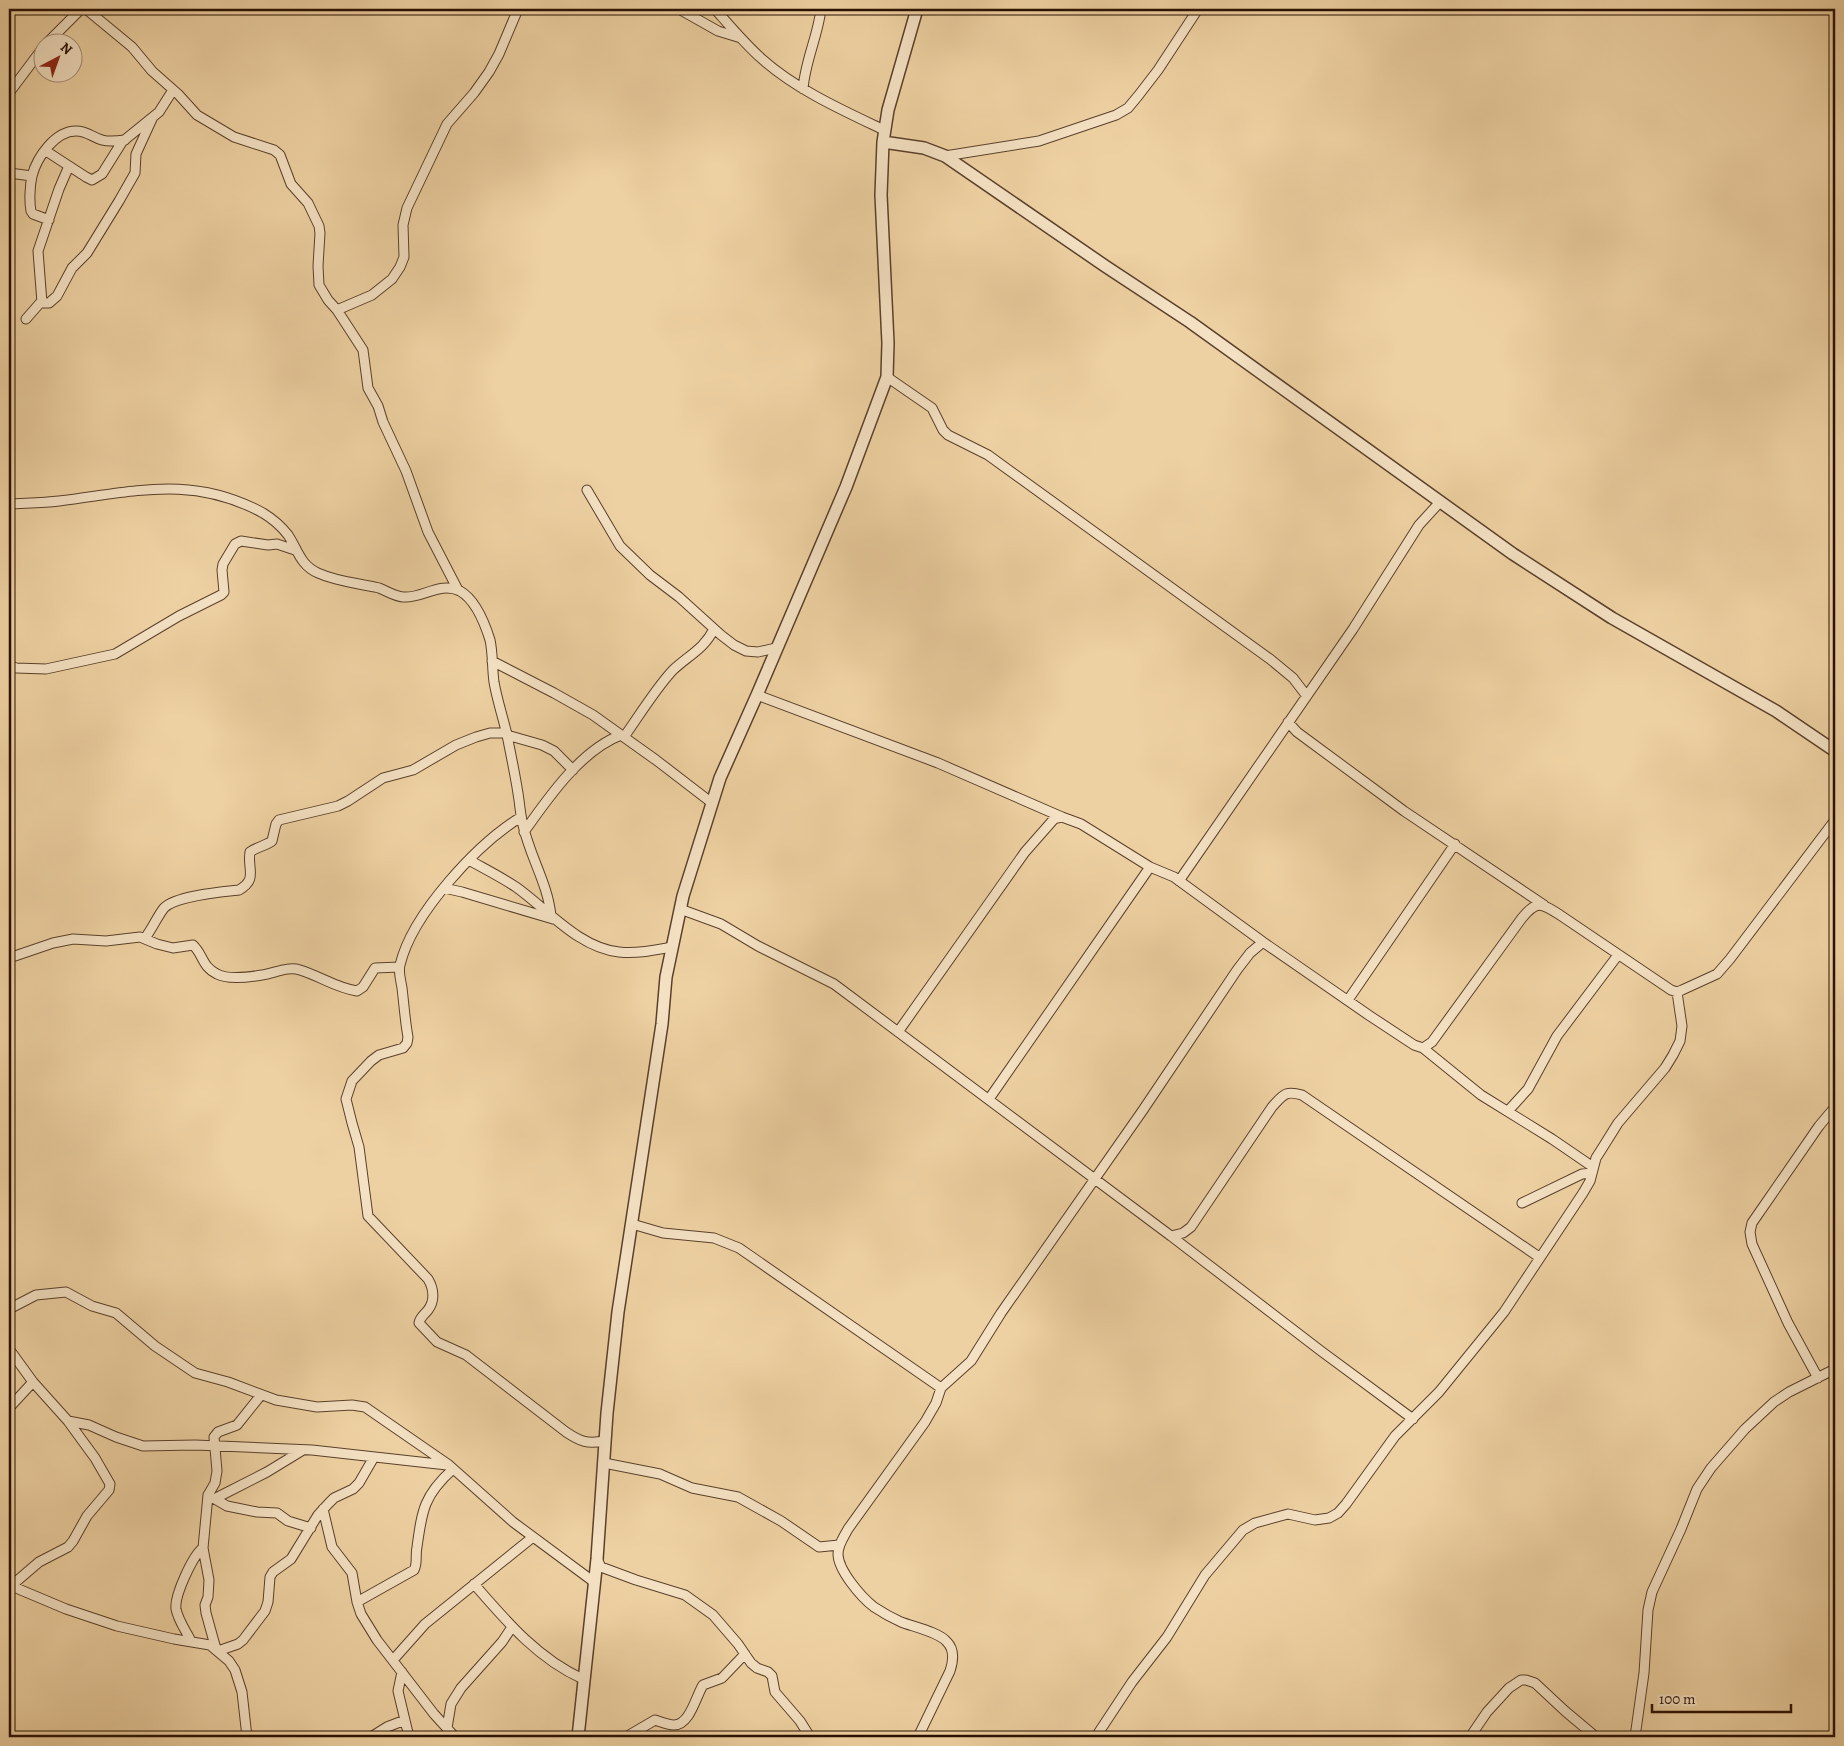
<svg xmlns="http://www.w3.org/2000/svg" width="1844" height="1746" font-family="Alegreya,serif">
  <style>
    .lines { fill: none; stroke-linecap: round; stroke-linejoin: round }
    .minor-casing { stroke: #5a402b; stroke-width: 11 }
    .tertiary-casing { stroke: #5a402b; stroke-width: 14 }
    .minor { stroke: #f4e1c3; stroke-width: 9 }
    .tertiary { stroke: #f4e1c3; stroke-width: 11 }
  </style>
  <rect width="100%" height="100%" fill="#eed1a2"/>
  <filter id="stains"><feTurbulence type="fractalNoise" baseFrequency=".004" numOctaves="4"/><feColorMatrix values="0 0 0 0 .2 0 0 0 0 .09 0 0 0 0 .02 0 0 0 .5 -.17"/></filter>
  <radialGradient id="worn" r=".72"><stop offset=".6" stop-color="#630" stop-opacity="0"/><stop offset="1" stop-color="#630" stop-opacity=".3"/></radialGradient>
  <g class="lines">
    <!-- minor casing -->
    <g class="minor-casing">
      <path id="minor" d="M86,9l46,38 20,24 26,23 19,21 37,22 40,13 6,5 11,29 17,19 11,23 1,7 -2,33 1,19 9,15 9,10 26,40 5,38 10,18 5,16 23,49 22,61 30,58
        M679,9l39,22 23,7
        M715,9c15,17 30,35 47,50 35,31 80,51 122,71
        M48,42l33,-33
        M803,89c2,-28 15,-53 18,-80
        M9,93l33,-44
        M46,151l40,26 6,3 10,-6 20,-32 37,-30 14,-22
        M945,156l94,-15 77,-26 12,-7 10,-12 20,-26 40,-61
        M9,173l23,3
        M49,220l-16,-6 -2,-3c-2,-10 -1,-26 1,-35 5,-19 23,-45 44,-45 11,0 16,6 26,9 7,2 16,1 23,0
        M42,303l-4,-52 21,-62 10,-23
        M337,310l35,-15 20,-16 8,-12 4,-10 -1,-32 4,-17 40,-84 27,-31 15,-21 10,-18 19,-45
        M26,319l14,-16h9l8,-7 15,-28 15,-15 32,-52 16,-28 1,-19 16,-35
        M887,377l45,31 11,22 5,5 40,20 282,204 23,19 13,17
        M587,490l33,56 30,29 29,22 42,38 13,10 12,6 12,1 18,-4
        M9,504c16,-1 33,-1 50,-3 75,-9 133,-27 204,12 10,6 18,13 25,22 10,15 12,30 30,38 20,9 40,10 61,15 8,3 15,8 24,9 19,2 37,-16 57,-6 16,9 25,33 30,49 3,13 2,28 4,42 3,18 9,35 13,53 4,21 9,43 12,65 1,9 2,17 4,25 7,32 25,59 28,91
        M492,661l62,32 39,22 63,45 56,43
        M9,665l7,3 30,1 69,-15 64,-38 42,-21 3,-3 -2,-22 1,-6 12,-20 6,-3 27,4 9,-1 18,6
        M757,695l181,68 124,54
        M1288,722l9,10 107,79 140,94
        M507,735l35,10 12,6 19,19
        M624,737c15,-21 32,-49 49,-67 16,-15 31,-21 41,-41
        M521,817c-44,27 -109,97 -121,148 -2,7 1,16 2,23 2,16 3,33 6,49l-1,6 -4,5 -24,7 -8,6 -19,20 -6,18 6,24 7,24 9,69 60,63c6,10 7,22 0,31 -4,5 -8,7 -9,13l18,19 29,13 100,77c15,10 21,12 39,9
        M524,832c24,-34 57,-82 97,-97
        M469,860c16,9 32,17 47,27 31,22 63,61 103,65 18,2 36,-2 53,-5
        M1179,881l174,-252 66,-104 21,-23
        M444,888l18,4 91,27
        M680,909l41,15 37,22 76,38 337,252 12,-3 8,-6 81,-120c11,-12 13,-17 30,-12l237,162
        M145,938c7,-9 12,-21 19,-30 11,-12 57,-16 75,-18 19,-11 8,-21 11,-38 7,-5 15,-6 22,-11l4,-17 3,-4 59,-14 10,-5 35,-23 30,-8 43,-25 20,-8 14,-4h17
        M9,958l44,-15 20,-4 33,2 34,-4 17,7 16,4 20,-3c10,9 9,22 24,29 11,6 33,3 45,1 13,-2 26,-9 38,-5 20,6 36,18 57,21l6,-4 12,-19 24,-1
        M1348,1000l107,-156
        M898,1032l127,-180 29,-33 8,-2 19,7 69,43 24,10 89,65 107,74 44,29 9,3 9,-6 90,-124c15,-18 19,-15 38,-3l111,75 6,2 5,-2 35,-16 13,-15 105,-139
        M1423,1048l58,47 71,44 41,28
        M989,1099l161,-232
        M1508,1111l20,-22 29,-53 61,-81
        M1522,1203l60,-29 10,-1
        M632,1224l31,9 51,5 25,10 202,140
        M1171,1236l150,115 92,68
        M9,1309l27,-14 30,-3 26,14 24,7 39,33 40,27 33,9 48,18 41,7 35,-2 13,2 84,58 64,57 81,60
        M9,1349l24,33 35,39 27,37 15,26 -1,6 -22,26 -14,25 -5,6 -29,15 -28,24
        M1818,1378l-30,-55 -36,-79 -2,-12 2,-9 67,-97 16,-19
        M9,1408l24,-26
        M68,1421l21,4 27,12 27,9 52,-1 117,5 135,15
        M604,1463l56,11 32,14 46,9 43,24 38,26 20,-2
        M208,1495l19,11 30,6 20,1 11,8 23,7
        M216,1498l51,-26 36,-22
        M323,1509l9,38 20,26 5,29 4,12 16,26 57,74 21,23
        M597,1559l4,8 35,13 49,15 28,20 25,29 13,19 6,5 11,4 4,4 3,16 25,29 10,16
        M474,1584c32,37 64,75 109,95
        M9,1585l57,24 51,17 57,13 36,6 19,16 6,9 7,22 5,45
        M357,1602l57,-32c4,-7 1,-15 3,-23 5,-37 7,-52 36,-78
        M191,1641c-5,-10 -13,-21 -15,-32 -2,-13 17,-54 27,-61
        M216,1649l-10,-36 -1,-8 3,-8 1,-17 -6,-32 5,-53 7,-12 2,-12 -3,-34 4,-5 19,-7 24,-30
        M218,1651l20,-7 5,-4 22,-29 3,-9 2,-25 3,-5 18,-13 27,-44 11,-12 5,-5 19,-9 6,-6 15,-26
        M393,1660l32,-36 108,-87
        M402,1672l-4,19 11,46
        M447,1728l4,-24 10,-16 41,-46 10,-15
        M371,1737l16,-10 18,-7
        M626,1737l29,-17c6,2 13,5 19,5 16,0 22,-29 29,-40l19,-7 23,-24
        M918,1737l32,-66c3,-9 5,-21 -3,-29 -8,-10 -33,-15 -46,-20 -9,-4 -18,-9 -27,-15 -13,-10 -36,-37 -36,-53 0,-10 6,-17 10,-25l77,-107 11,-19 5,-15 30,-27 30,-48 142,-203 94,-140 13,-17 13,-11
        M1097,1737l2,-5 33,-50 35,-45 38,-62 38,-45 12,-7 33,-9 27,6 14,-2 9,-5 8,-9 49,-68 44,-44 65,-80 79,-119 7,-12 6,-23 7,-11 15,-24 47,-55 8,-13 7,-14 2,-15 -5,-34
        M1470,1737l17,-25 22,-24 12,-8h5l9,3 30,28 31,26
        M1635,1737l9,-64 4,-63 4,-18 29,-63 16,-40 14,-21 34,-39 29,-27 15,-10 46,-23"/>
    </g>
    <!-- tertiary casing -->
    <g class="tertiary-casing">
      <path id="tertiary" d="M883,142l41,6 21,8 160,110 85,56 323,232 99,64 164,93 59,40
        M578,1737l19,-178 10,-146 11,-101 44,-288 4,-47 17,-81 37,-118 37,-83 89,-208 41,-110 1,-34 -7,-148 2,-53 5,-32 29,-101"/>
    </g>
    <!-- minor -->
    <use href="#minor" class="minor"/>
    <!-- tertiary -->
    <use href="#tertiary" class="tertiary"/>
  </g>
  <!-- margin -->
  <rect width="1844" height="1746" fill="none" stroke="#eed1a2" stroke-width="30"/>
  <rect x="10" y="10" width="1824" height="1726" fill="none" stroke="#291003" stroke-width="2.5"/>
  <rect x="15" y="15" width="1814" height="1716" fill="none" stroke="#291003"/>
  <!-- north arrow -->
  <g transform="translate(58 58) rotate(41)"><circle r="24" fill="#f4e1c3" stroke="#a38d76"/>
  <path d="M0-4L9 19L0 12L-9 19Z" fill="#8f2418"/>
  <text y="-8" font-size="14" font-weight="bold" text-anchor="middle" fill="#291003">N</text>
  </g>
  <!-- scale -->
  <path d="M1652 1704v8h139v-8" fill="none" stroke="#291003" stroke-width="2.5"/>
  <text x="1659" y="1704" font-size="15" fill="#291003" stroke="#f4e1c3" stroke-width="4" paint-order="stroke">100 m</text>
  <rect width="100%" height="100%" filter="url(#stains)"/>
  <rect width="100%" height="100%" fill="url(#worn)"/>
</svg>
